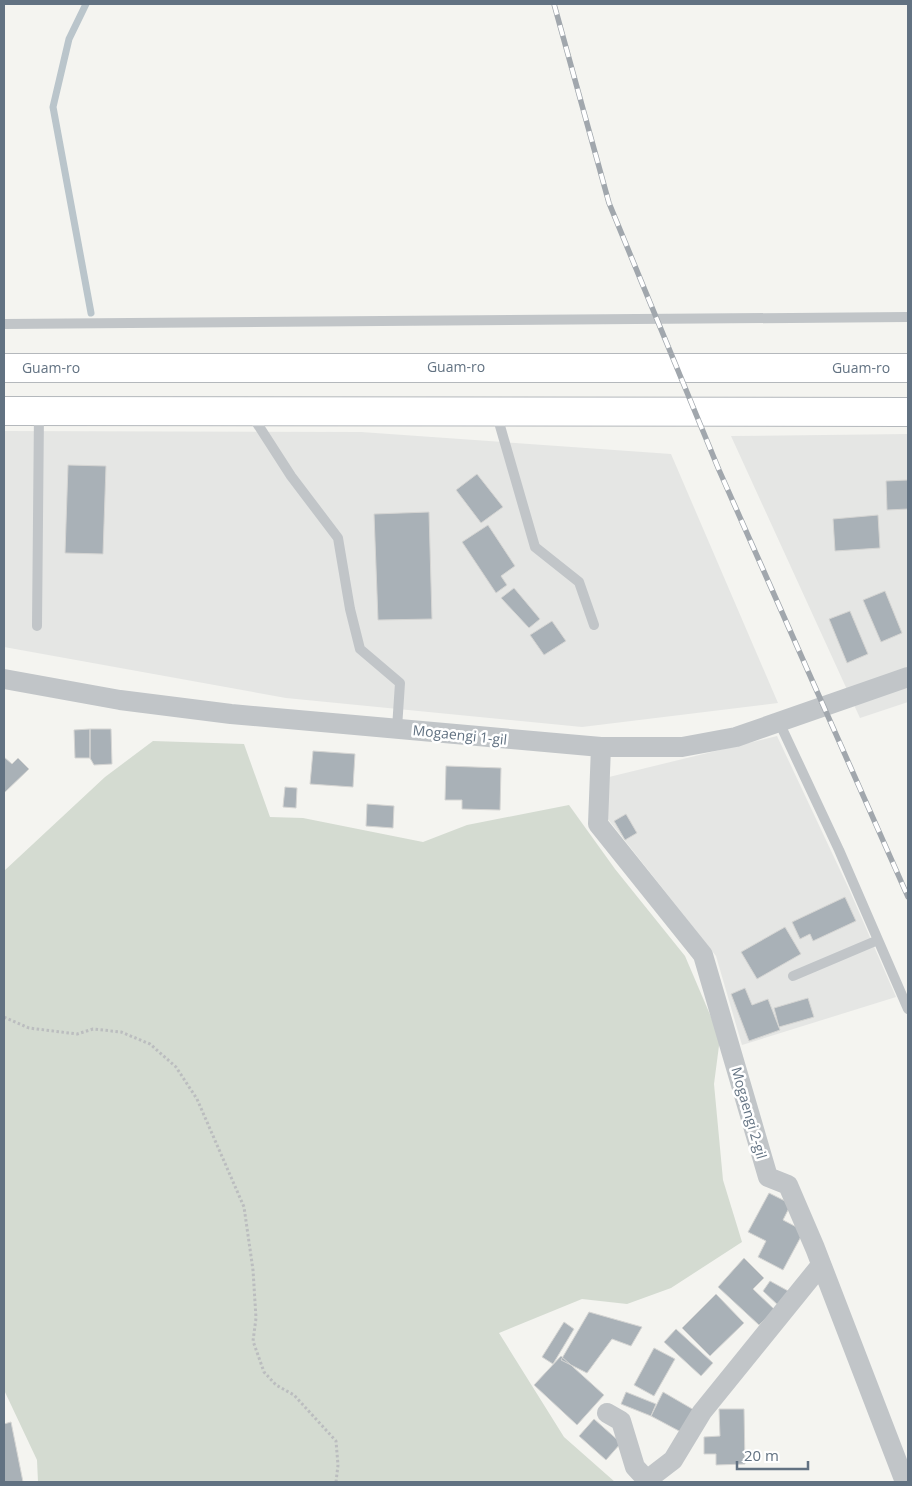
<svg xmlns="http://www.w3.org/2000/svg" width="912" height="1486" font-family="'Open Sans',sans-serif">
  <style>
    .built { fill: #e5e6e4 }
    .green { fill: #d4dbd1 }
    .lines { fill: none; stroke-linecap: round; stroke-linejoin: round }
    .stream { stroke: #bac5cb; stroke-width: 7 }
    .building { fill: #a9b1b7; stroke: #d5d5d3 }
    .primary-casing { stroke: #b4b8bc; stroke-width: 30 }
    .path { stroke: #bbbdbf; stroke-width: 3; stroke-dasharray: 2.5 2.5; stroke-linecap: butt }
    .service { stroke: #c1c5c8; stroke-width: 10 }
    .minor { stroke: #c1c5c8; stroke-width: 20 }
    .primary { stroke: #fff; stroke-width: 28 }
    .rail-casing { stroke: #a1a7ad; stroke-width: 5.5 }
    .rail { stroke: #fff; stroke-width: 4; stroke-dasharray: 11; stroke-linecap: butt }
    .labels { text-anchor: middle; stroke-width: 5; stroke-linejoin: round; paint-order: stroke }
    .street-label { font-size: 14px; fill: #627282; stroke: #fff }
  </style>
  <rect width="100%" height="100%" fill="#f4f4f0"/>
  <!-- built -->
  <path class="built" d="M4,431l357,1 310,22 107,249 -196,24 -296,-29 -282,-51z
    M908,434v268l-48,16 -129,-282z
    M777,736l72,153 47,108 -154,48 -26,-89 -109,-138 2,-41z"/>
  <!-- green -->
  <path class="green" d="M153,741l91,3 26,73 33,1 120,24 44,-17 102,-20 46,64 70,87 35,82 -6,46 9,96 19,62 -71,46 -44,16 -45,-5 -83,34 65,104 51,45h-577l-1,-22 -33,-70v-519l101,-94z"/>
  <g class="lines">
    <!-- stream -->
    <path class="stream" d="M86,4l-17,35 -16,68 38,206"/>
  </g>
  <!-- building -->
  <path class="building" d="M68,465l38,1 -3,88 -38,-1z
    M477,474l26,33 -22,16 -25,-33z
    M908,480v29l-21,1 -1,-29z
    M429,512l3,107 -54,1 -4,-106z
    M878,515l2,33 -45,3 -2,-32z
    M488,525l27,41 -14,10 6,9 -11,8 -34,-51z
    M514,588l26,31 -11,9 -28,-30z
    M885,591l17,42 -21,9 -18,-42z
    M850,611l18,43 -21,9 -18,-44z
    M552,621l14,20 -22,14 -14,-20z
    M90,729v29h-15l-1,-28z
    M90,729h21l1,35 -18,1 -4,-7z
    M313,751l42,3 -2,33 -43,-3z
    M4,757l8,7 6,-6 11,11 -25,24z
    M446,766l55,2 -1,42 -38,-1v-9h-17z
    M285,787l12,1 -1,20 -13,-1z
    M367,804l27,2 -1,22 -27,-2z
    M626,814l11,19 -12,7 -11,-19z
    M845,897l11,24 -43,20 -3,-7 -10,5 -8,-17z
    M785,927l16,27 -44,25 -16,-27z
    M745,988l7,17 16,-6 12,31 -31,11 -18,-47z
    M808,998l6,19 -35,10 -5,-19z
    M769,1193l22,11 -8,16 21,11 -21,39 -25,-13 8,-16 -18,-9z
    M744,1258l20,20 -11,11 22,21 -16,15 -41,-38z
    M770,1281l20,11 -10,15 -17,-16z
    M716,1294l28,29 -34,33 -28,-28z
    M589,1312l53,15 -11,19 -19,-7 -25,34 -26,-13z
    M564,1322l10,7 -21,35 -11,-7z
    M676,1329l37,34 -12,13 -37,-34z
    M654,1348l21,11 -21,37 -20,-11z
    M561,1356l43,39 -27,30 -43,-40z
    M626,1392l30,12 -5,12 -30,-12z
    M663,1392l31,18 -13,22 -30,-16z
    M719,1409h25l1,55 -29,1v-11h-12v-17l16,-1z
    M594,1419l27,24 -15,17 -27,-24z
    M11,1422l12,60h-19v-58z"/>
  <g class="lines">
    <!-- primary casing -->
    <g class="primary-casing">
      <path id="primary" d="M4,368h904
        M4,411l904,1"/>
    </g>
    <!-- path -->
    <path class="path" d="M4,1017l25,11 48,6 16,-5 28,3 29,12 26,23 21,32 47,108 9,63 3,48 -3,23 11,31 12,13 18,10 42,46 2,24 -2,17"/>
    <!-- service -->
    <path class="service" d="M4,324l904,-7
      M496,412l39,135 44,35 15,43
      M251,414l40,62 47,62 12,71 10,40 40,34 -3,45
      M37,626l2,-214
      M779,722l60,128 69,159
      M793,976l85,-36"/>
    <!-- minor -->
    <path class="minor" d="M4,679l116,21 111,14 370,33h81l54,-10 172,-60
      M601,747l-3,77 105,131 65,222 20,8 27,63 90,234
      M607,1413l14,8 14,46 12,13 26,-20 29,-48 119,-147"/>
    <!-- primary -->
    <use href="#primary" class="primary"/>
    <!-- rail casing -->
    <g class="rail-casing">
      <path id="rail" d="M554,4l55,199 110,267 189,427"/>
    </g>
    <!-- rail -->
    <use href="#rail" class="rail"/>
  </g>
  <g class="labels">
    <!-- street labels -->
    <g class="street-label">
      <text x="456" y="372">Guam-ro</text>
      <text x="51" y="373">Guam-ro</text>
      <text x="861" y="373">Guam-ro</text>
      <text transform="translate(460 735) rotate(6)" y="5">Mogaengi 1-gil</text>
      <text transform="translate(749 1113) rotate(74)" y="5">Mogaengi 2-gil</text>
    </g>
  </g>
  <!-- border -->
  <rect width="912" height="1486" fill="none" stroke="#627282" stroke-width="10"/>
  <!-- scale -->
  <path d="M737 1461v8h71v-8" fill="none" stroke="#627282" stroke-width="2.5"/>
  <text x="744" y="1461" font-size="15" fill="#627282" stroke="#ffffff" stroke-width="4" paint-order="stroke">20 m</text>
</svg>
